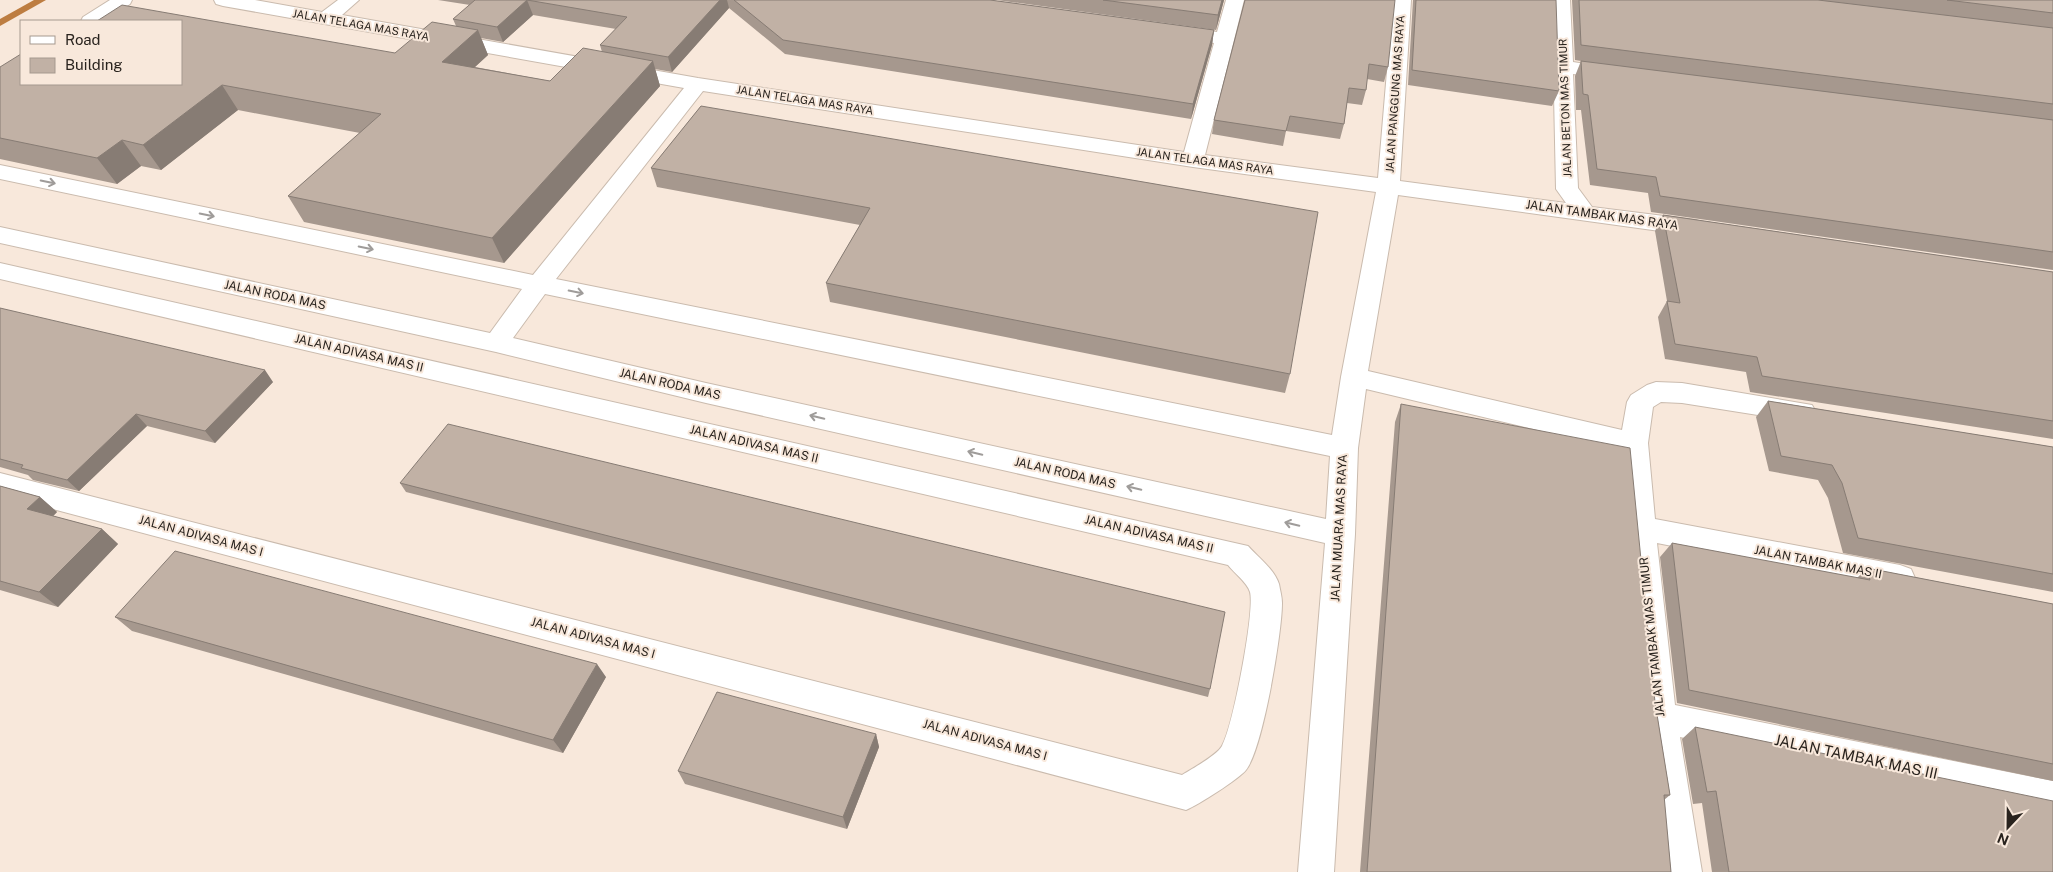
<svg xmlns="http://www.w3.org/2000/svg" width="2053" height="872" font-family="'Public Sans',sans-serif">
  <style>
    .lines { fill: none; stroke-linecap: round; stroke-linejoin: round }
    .stream { fill: #bd7d41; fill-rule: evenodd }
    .minor-casing { stroke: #cabbae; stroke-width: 2 }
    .minor { fill: #fff; fill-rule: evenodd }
    .wall { fill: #a6988e; fill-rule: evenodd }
    .shaded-wall { fill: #877c74 }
    .building { fill: #c1b1a5; stroke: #877c74 }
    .oneway { stroke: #9f9c9a }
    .labels { text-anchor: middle; stroke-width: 4; stroke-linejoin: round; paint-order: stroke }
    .far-street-label { font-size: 11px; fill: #29231e; stroke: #f8e8db }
    .street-label { font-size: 12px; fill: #29231e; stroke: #f8e8db }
    .near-street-label { font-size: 15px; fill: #29231e; stroke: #f8e8db }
  </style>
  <rect width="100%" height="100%" fill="#f8e8db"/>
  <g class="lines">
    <!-- stream -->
    <path class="stream" d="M34,0h12l-46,26v-7z"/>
    <!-- minor casing -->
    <g class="minor-casing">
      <path id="minor" d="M110,0h22l-2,4 -27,17h-22l2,-4z
        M214,0h41l67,12 16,-12h21l-17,15 356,63 486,74 30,-109 -46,-7 -3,-4 3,-4 7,-2 42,6 9,-32h18l-39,155 173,23 15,-178h18l-11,181 166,22 -10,-14 -4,-189h18l3,62 49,8 3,4 -3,4 -7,2 -42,-6 5,114 14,19 104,13 8,3 4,5 -4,5 -8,3 -298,-41 -30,176 254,59 5,-28 4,-7 16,-10 9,-3 26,1 130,22 4,7 -4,7 -10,3 -120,-19 -21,-1 -8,5 -5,36 7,76 245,46 11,4 4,9 -4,9 -11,4 -243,-48 18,162 378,76v34l-373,-78 22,135h-36l-23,-155 -22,-267 -255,-61 -8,59 -3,86 -21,338h-36l27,-329 -619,-140 -210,-51 -496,-109v-16l490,106 32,-44 -522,-110v-14l533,110 151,-187 -461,-82 -7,-2zM703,91l490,76 183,25 -35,185 -9,58 -776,-156zM545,294l785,162 -4,63 -620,-136 -193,-45z
        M0,263l1248,283c10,11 26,23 31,38 1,6 3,13 3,19 0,30 -19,145 -36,167 -7,9 -48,35 -60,40l-1186,-315v-22l1182,302c10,-6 35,-20 40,-29 11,-19 33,-135 28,-154 -3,-10 -16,-19 -22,-27l-1228,-286z"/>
    </g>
    <!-- minor -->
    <use href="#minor" class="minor"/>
  </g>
  <!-- wall -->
  <path class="wall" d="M438,0h552l224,30 -2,15 -21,74 -406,-65 -56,-46 -57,64 -17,-3 5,17 -156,177 -200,-41 -16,-26 72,-63 -122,-23 -77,60 -20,-4 -24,18 -117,-25v-92l395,-14 61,-27 -3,-7 17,-14zM533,15l83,14 -16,16 2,7 -52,29 -75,-14 13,-12 -7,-17 22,4z
    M997,0h227l-8,30z
    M1245,0l143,67 -4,15 -17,-3 -1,11 -4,15 -15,-2 -3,21 -4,15 -54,-8 -3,15 -71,-12 2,-14z
    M1413,0h3l143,91 -7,15 -144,-21z
    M1572,0h481v270l-402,-58 -3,-19 -58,-8 -9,-75h-5l-1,-34 6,-15 -6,-1z
    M701,106l589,268 -5,19 -455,-91 -4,-19 34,-58 -203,-38 -6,-19z
    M1663,215l390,57v167l-303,-47 -4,-20 -81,-13 -7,-42 9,-16 -12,-70z
    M0,308l273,74 -58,61 -68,-17 -68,65 -46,-11 -5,-5 -28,-8z
    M1768,401l285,46v145l-210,-39 -15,-55 -10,-18 -49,-9 -13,-54z
    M1401,404l254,298 15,93 -6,5 7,72h-311l35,-450z
    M400,483l787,119 23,87 -2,8 -268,-69 -534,-136z
    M0,486l40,11 17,15 -4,4 49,13 16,15 -60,63 -58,-17z
    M1672,543l185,35 10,-10 186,36v177l-376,-78 -17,-146z
    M115,617l491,60 -43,76 -431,-122z
    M1695,727l358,145h-341l-10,-69 -9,1 -11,-65z
    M876,734l3,13 -32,82 -162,-45 -7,-13z"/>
  <!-- shaded-wall -->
  <path class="shaded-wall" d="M527,0l6,15 -30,27 -6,-15z
    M720,0h7l2,8 -57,64 -4,-15z
    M1222,0h2l-8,30 2,-15z
    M478,30l10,25 -35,32 -11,-25z
    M1214,30l-2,15 -21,74 2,-15z
    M653,61l7,25 -156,177 -12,-25z
    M222,85l16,25 -77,60 -18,-25z
    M122,140l19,26 -24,18 -20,-26z
    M265,370l8,12 -58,61 -10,-12z
    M136,414l11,12 -68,65 -12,-11z
    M40,497l17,15 -12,12 -18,-15z
    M102,529l16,15 -60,63 -19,-15z
    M597,664l9,13 -43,76 -10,-13z
    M876,734l3,13 -32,82 -4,-12z"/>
  <!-- building -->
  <path class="building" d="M475,0h245l-52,57 -68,-12 27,-28 -100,-17 -30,27 -44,-8z
    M734,0h256l224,30 -21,74 -410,-64z
    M1103,0h119l-4,15z
    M1245,0h150l-7,67 -19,-3 -3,26 -17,-2 -5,36 -54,-8 -4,15 -72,-11z
    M1416,0h140l3,91 -147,-21z
    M1579,0h239l235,28v76l-472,-59z
    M1947,0h106v13z
    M122,5l273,48 37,-31 46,8 -36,32 108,19 33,-33 70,13 -161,177 -204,-42 93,-82 -159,-29 -79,60 -21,-5 -25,18 -97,-20v-71l21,-13v30h160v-63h-84z
    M1581,61l472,59v132l-393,-56 -4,-19 -59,-8 -9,-74 -5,-1z
    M701,106l617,106 -28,162 -464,-91 44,-75 -219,-40z
    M1663,215l390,57v149l-291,-45 -5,-19 -82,-13 -8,-43 13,2z
    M0,308l265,62 -60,61 -69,-17 -69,66 -46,-12 2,-3 -23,-6z
    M1768,401l285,46v127l-195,-36 -16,-55 -10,-18 -51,-9z
    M1401,404l229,44 25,254 15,93h-6l7,77h-304z
    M448,424l777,188 -15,77 -271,-69 -539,-137z
    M0,486l40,11 -13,12 75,20 -63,63 -39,-11z
    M1672,543l198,37 -3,-12 186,36v160l-364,-74z
    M175,551l422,113 -44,76 -438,-123z
    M717,692l159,42 -33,83 -165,-46z
    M1695,727l358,74v71h-324l-13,-81 -9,1z"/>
  <!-- one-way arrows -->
  <defs><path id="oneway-shaft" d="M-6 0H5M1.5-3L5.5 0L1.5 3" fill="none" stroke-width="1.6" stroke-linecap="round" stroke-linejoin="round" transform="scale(1.25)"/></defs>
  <g class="oneway">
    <use href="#oneway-shaft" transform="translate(48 182) rotate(12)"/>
    <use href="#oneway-shaft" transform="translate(207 215) rotate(12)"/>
    <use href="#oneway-shaft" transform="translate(366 248) rotate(12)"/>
    <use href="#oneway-shaft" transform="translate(576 292) rotate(11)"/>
    <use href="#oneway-shaft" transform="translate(817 417) rotate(-167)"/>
    <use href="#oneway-shaft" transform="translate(975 453) rotate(-167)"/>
    <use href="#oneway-shaft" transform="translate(1134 488) rotate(-167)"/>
    <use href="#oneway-shaft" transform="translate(1292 524) rotate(-167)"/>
  </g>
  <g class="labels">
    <!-- far-street labels -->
    <g class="far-street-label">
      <text transform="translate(361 25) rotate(10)" y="4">JALAN TELAGA MAS RAYA</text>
      <text transform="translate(1395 94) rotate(-86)" y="4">JALAN PANGGUNG MAS RAYA</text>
      <text transform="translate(805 100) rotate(9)" y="4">JALAN TELAGA MAS RAYA</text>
      <text transform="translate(1565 108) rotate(-92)" y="4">JALAN BETON MAS TIMUR</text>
      <text transform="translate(1205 161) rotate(8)" y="4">JALAN TELAGA MAS RAYA</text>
    </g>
    <!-- street labels -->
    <g class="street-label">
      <text transform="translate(1602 215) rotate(8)" y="4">JALAN TAMBAK MAS RAYA</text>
      <text transform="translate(275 295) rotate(12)" y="4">JALAN RODA MAS</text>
      <text transform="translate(359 353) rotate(13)" y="4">JALAN ADIVASA MAS II</text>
      <text transform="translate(670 384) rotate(13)" y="4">JALAN RODA MAS</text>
      <text transform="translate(754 444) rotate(13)" y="4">JALAN ADIVASA MAS II</text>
      <text transform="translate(1065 473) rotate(13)" y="4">JALAN RODA MAS</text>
      <text transform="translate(1339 528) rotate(-87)" y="4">JALAN MUARA MAS RAYA</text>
      <text transform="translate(1149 534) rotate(13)" y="4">JALAN ADIVASA MAS II</text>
      <text transform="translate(201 536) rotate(15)" y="4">JALAN ADIVASA MAS I</text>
      <text transform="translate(1818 562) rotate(11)" y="4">JALAN TAMBAK MAS II</text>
      <text transform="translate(1652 637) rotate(-96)" y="4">JALAN TAMBAK MAS TIMUR</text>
      <text transform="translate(593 638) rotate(15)" y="4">JALAN ADIVASA MAS I</text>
      <text transform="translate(985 740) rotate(15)" y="4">JALAN ADIVASA MAS I</text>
    </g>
    <!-- near-street labels -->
    <g class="near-street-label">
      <text transform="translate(1856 757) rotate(12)" y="5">JALAN TAMBAK MAS III</text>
    </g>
  </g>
  <!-- legend -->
  <rect x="20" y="20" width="162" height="65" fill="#f8e8db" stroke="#a5998f"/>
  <rect x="30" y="36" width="25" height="8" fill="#ffffff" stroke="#a5998f"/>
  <text x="65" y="45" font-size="15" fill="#29231e">Road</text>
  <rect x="30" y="58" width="25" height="15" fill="#c1b1a5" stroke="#a5998f"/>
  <text x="65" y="70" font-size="15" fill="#29231e">Building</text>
  <!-- north arrow -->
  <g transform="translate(2008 827) rotate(202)" stroke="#f8e8db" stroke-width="4" paint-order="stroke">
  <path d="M0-4L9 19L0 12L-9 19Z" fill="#29231e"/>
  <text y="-8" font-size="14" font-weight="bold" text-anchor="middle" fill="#29231e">N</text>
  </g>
</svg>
